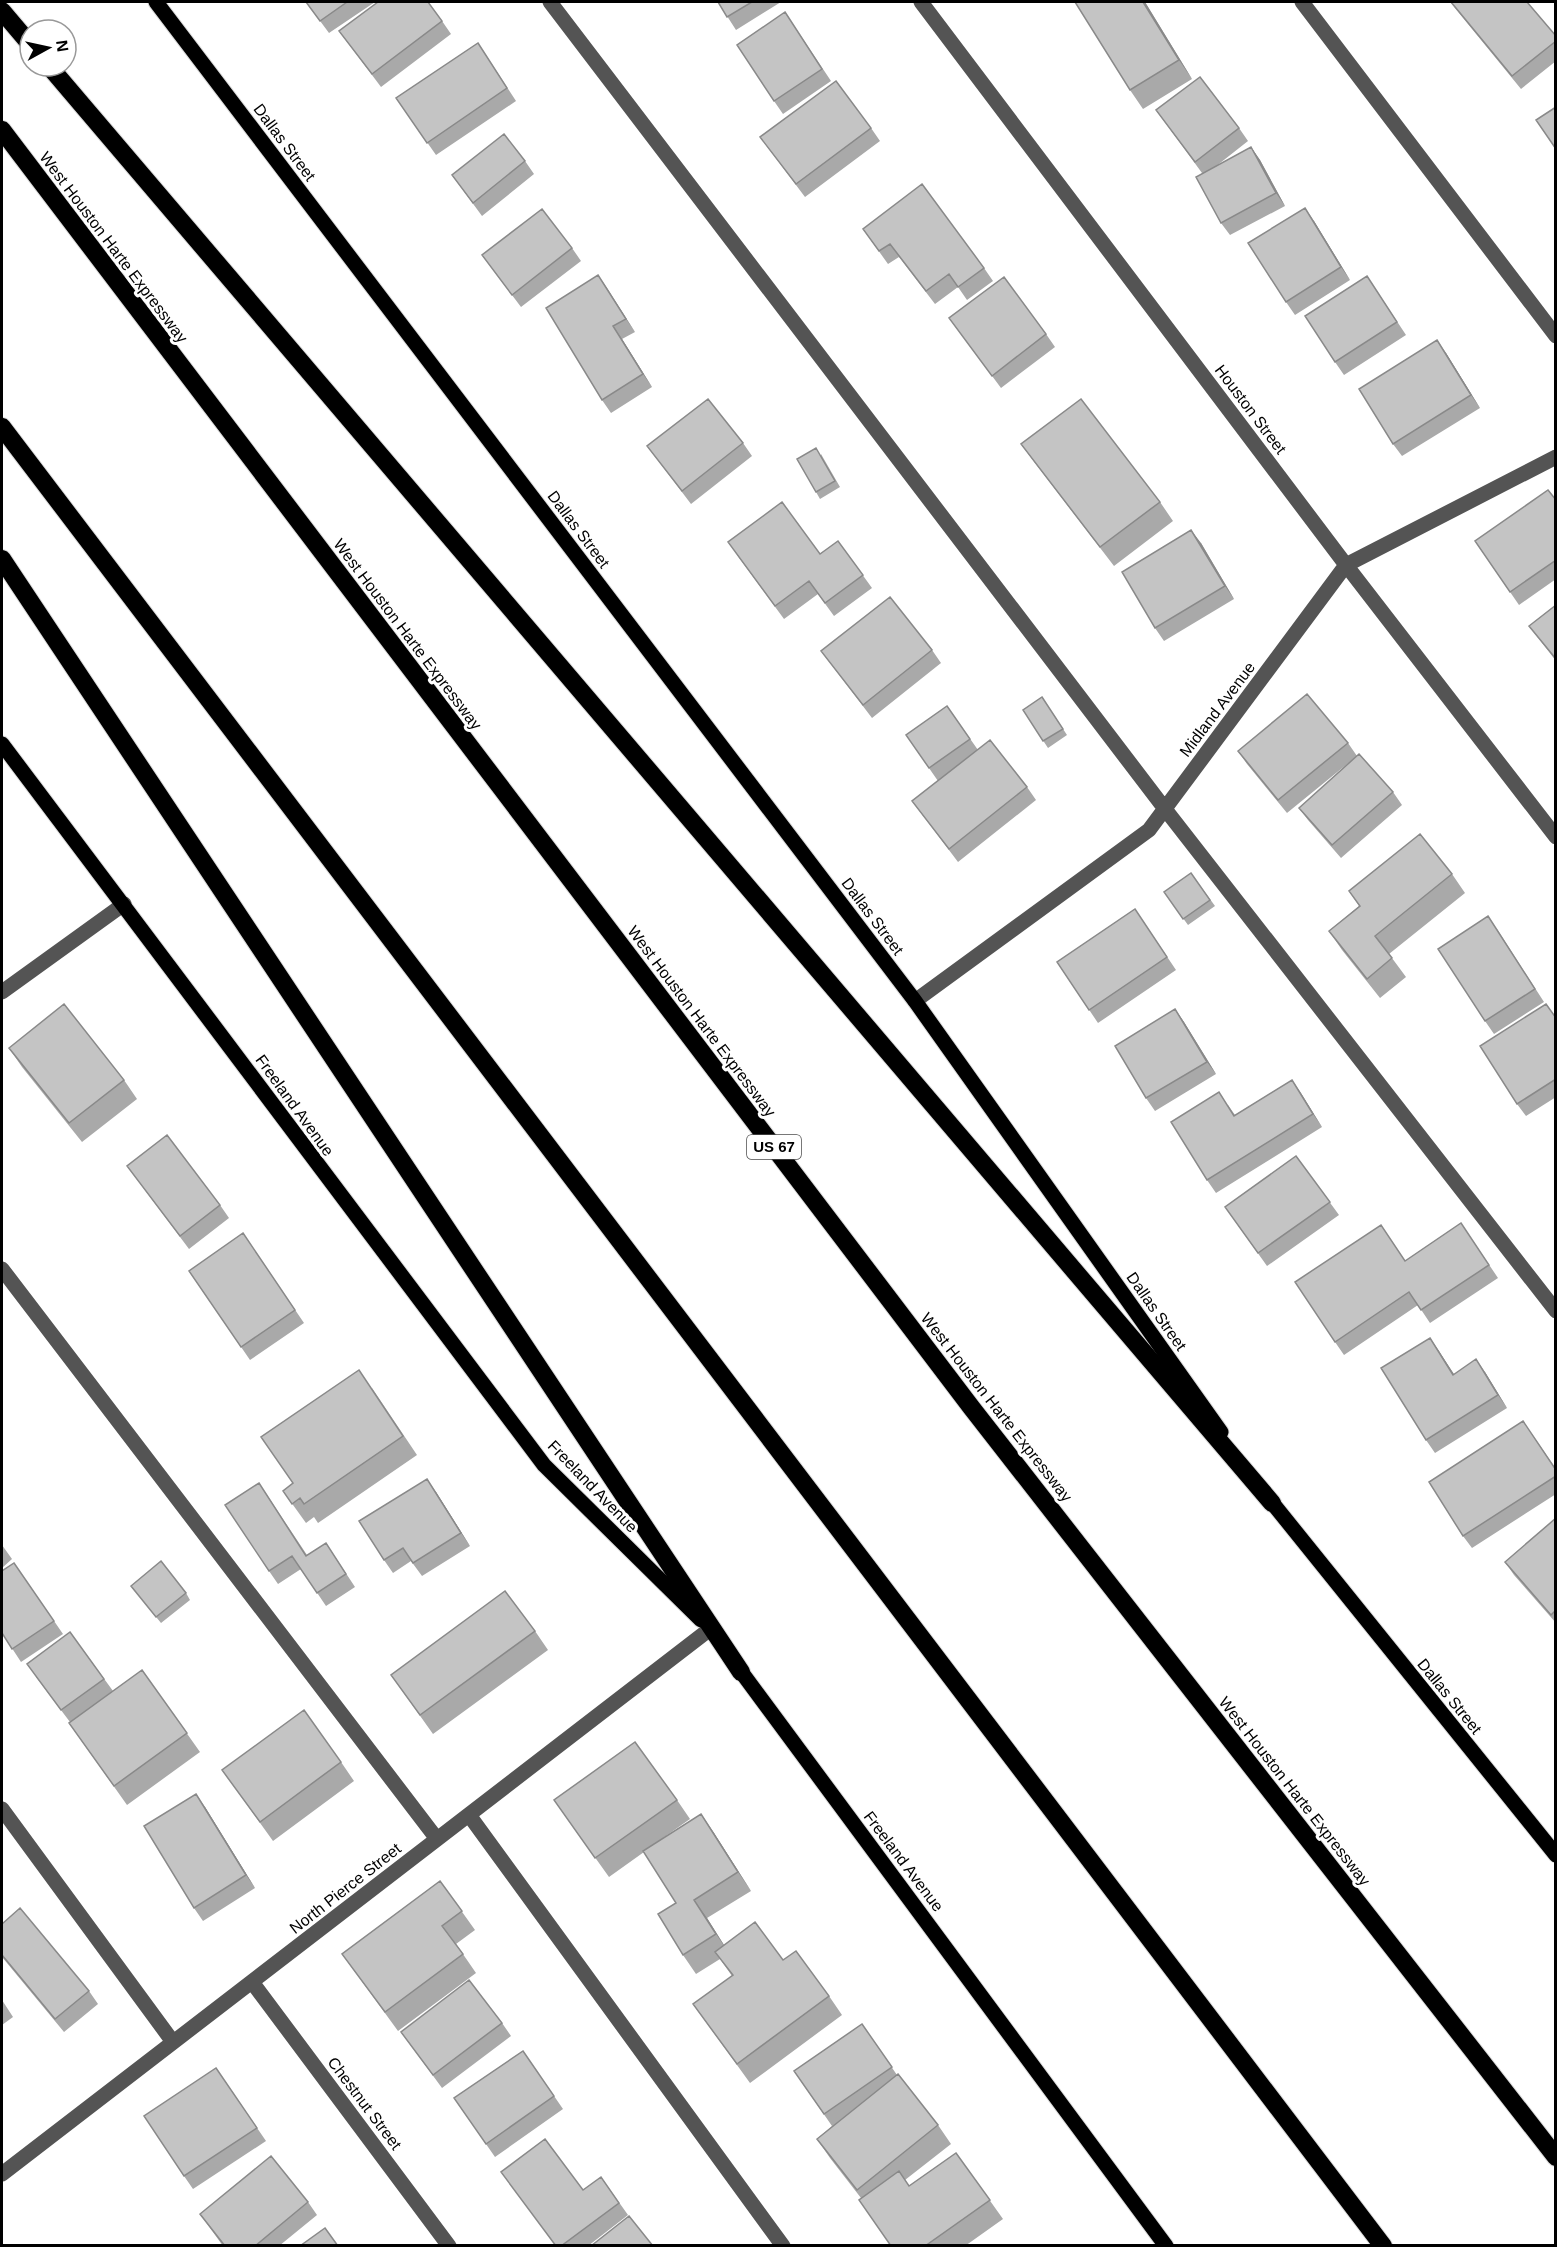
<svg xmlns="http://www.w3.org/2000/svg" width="1557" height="2247" font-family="Arial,sans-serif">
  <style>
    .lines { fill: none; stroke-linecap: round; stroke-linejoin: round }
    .major-casing { stroke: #dbdbdb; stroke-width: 17 }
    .highway-casing { stroke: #dbdbdb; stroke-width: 20 }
    .minor { stroke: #545454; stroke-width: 15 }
    .major { stroke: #000; stroke-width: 15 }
    .highway { stroke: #000; stroke-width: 18 }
    .wall { fill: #a9a9a9 }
    .shaded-wall { fill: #898989 }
    .building { fill: #c4c4c4; stroke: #898989; stroke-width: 1.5 }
    .labels { text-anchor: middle; stroke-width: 6; stroke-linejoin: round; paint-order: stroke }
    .shield { fill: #fff; stroke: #4c4c4c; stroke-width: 1.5 }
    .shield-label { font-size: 15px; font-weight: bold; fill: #000 }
    .street-label { font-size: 16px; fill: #000; stroke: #fff }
  </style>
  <rect width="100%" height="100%" fill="#fff"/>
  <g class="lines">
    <!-- major casing -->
    <g class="major-casing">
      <path id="major" d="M156,2l759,999 306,431
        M2,744l542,721 157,155
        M1266,1495l290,360
        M734,1662l432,584"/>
    </g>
    <!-- highway casing -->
    <g class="highway-casing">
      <path id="highway" d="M2,11l28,33
        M49,66l1223,1437
        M2,130l969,1277 585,750
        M2,427l1381,1819
        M2,559l739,1113"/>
    </g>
    <!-- minor -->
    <path class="minor" d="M550,2l615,807 391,502
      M921,2l425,563 210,272
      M1302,2l254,334
      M2,992l122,-88
      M915,1001l234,-171 197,-265 210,-108
      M2,1269l435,570
      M2,1809l171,233
      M469,1815l314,431
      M252,1982l197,264
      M2,2174l708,-545"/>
    <!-- major -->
    <use href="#major" class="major"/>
    <!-- highway -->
    <use href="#highway" class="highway"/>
  </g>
  <!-- wall -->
  <path class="wall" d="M306,2h69l-46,31z
    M718,2h63l-45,28z
    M1145,2l47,77 -49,30 -13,-19z
    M1450,2l106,34v25l-35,28z
    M785,12l46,69 -48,33 -9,-13z
    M442,21l9,13 -70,53 -42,-56z
    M478,43l38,58 -80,54 -40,-57z
    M1156,110l83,18 9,13 -33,26 36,-20 9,13 25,46 -55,29 -9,-12 -19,-50z
    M871,128l9,13 -75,56 -45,-60z
    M525,161l9,13 -52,42 -30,-41z
    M1314,221l36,59 -55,35 -9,-13z
    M863,229l121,39 9,13 -26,19 -9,-13 -23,17 -36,-47 -11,7z
    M572,248l9,13 -60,46 -39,-52z
    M598,275l37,57 -13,7 30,48 -41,26 -9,-13z
    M1367,276l39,59 -62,40 -9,-13z
    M949,318l97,16 9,13 -54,41z
    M1446,353l34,55 -78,48 -9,-12z
    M743,443l9,13 -61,48 -44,-58z
    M1021,444l139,58 13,19 -59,45 -79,-103z
    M821,454l19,33 -20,12 -4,-7z
    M1556,500v79l-37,26 -44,-64z
    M838,541l34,47 -38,28 -16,-22 -34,25 -47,-64 83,-1z
    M1201,543l33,56 -70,42 -9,-13z
    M1556,605v56l-27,-35z
    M932,650l9,13 -69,55 -51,-67z
    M1042,697l25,38 -19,13 -25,-38z
    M947,706l31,44 49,37 9,13 -78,62 -46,-61 26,-20 -32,-46z
    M1348,743l9,13 -70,57 -40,-49 -9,-13z
    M1393,792l9,13 -61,53 -33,-38 -9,-12z
    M1191,873l24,33 -27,19 -24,-33z
    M1452,874l13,19 -76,61 17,23 -26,21 -38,-48 -13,-19 30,-25 -10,-15z
    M1135,909l41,61 -78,53 -41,-61z
    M1497,929l47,73 -50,32 -9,-13z
    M1175,1009l9,13 32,52 -61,37 -9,-13z
    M1556,1017v80l-30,19 -9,-12z
    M9,1048l115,32 13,19 -55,43 -60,-75z
    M1292,1080l30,47 -106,66 -9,-13 21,-75 7,10z
    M1296,1156l43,59 -72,51 -42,-59z
    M127,1166l93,39 9,13 -40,31z
    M1461,1223l37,55 -68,45 -12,-18 -74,50 -9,-13 46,-117 24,36z
    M243,1233l61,90 -54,37 -61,-89z
    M1430,1338l24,36 31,-2 22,36 -72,45 -9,-13z
    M372,1388l45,67 -99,68 -4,-6 -8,6 -23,-32 10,-8z
    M1532,1434l24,35v25l-84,54 -9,-12z
    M259,1483l48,72 19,-12 29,44 -29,19 -25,-37 -23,15 -9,-13z
    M436,1492l34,54 -48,30 -11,-15 -18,12 -9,-13z
    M1556,1518v105l-42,-48 -9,-13z
    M2,1545l10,14 -10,9z
    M14,1563l49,71 -42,28 -19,-29z
    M131,1586l55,7 4,7 -29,23z
    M535,1631l13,19 -115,84 -42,-59z
    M70,1632l43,59 29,-21 58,82 -73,53 -58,-82 1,-1 -34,-45z
    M341,1762l13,19 -81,60 -51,-71z
    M554,1800h123l13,19 -30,21 41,-26 13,19 37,58 -44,27 17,27 59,15 46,36 13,19 -92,68 -57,-79 39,-28 -12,-17 -24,15 -13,-19 -7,-52 -32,-51 -35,25z
    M205,1807l50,81 -52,33 -9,-13z
    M440,1881l35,49 -19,14 20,29 -78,58 -56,-77z
    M2,1924l87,67 9,13 -34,28 -62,-75z
    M2,2000l11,17 -11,8z
    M502,2023l9,13 -69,52 -41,-56z
    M862,2024l35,51 41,50 13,19 -46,36 4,6 47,-33 47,66 -38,27h-74l-30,-48 -31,-40 -13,-19 15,-13 -38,-55z
    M523,2051l40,58 -68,48 -41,-59z
    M216,2068l50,73 -73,48 -9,-13z
    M601,2177l27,38 -40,31h-33l28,-56z
    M308,2202l9,13 -38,31h-56l-23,-32z"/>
  <!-- shaded-wall -->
  <path class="shaded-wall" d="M1143,2h2l47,77 -13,-19z
    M1251,147l9,13 25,46 -9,-13z
    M1305,208l9,13 36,59 -9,-13z
    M598,275l9,13 28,44 -9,-13z
    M613,326l9,13 30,48 -9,-13z
    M1437,340l9,13 34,55 -9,-13z
    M1191,530l10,13 33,56 -9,-13z
    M1175,1009l9,13 32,52 -9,-12z
    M1292,1080l9,13 21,34 -9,-13z
    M1430,1338l9,13 23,36 -9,-12z
    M1476,1359l9,13 22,36 -9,-13z
    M427,1479l9,13 34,54 -9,-13z
    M196,1794l9,13 50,81 -9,-13z
    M701,1814l13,19 37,58 -13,-19z
    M694,1900l13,18 22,35 -13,-19z"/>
  <!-- building -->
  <path class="building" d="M306,2h41l-27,19z
    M378,2h50l14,19 -70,53 -33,-43z
    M718,2h34l-25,15z
    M1075,2h68l36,58 -49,30z
    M1451,2h76l29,34v5l-44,35z
    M785,12l37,57 -48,32 -37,-56z
    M478,43l29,45 -80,55 -31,-45z
    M1200,77l39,51 -44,34 -39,-52z
    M836,81l35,47 -75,56 -36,-47z
    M1556,107v42l-20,-29z
    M504,134l21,27 -52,42 -21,-28z
    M1251,147l25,46 -55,30 -25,-46z
    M922,184l62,84 -26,19 -9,-13 -23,17 -36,-47 -11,7 -16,-22z
    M1305,208l36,59 -55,35 -38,-59z
    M542,209l30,39 -60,47 -30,-40z
    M598,275l28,44 -13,7 30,48 -41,26 -56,-92z
    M1367,276l30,46 -62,40 -30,-46z
    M1004,277l42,57 -54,42 -43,-58z
    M1437,340l34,55 -78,49 -34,-55z
    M708,399l35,44 -61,48 -35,-45z
    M1081,399l79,103 -60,45 -79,-103z
    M816,448l19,33 -19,11 -19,-33z
    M1548,490l8,10v60l-46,32 -35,-51z
    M782,502l38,52 18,-13 25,34 -38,28 -16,-22 -34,25 -47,-64z
    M1191,530l34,56 -70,42 -33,-56z
    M890,597l42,53 -69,55 -42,-54z
    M1556,605v54l-27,-33z
    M1307,694l41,49 -70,57 -40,-49z
    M1042,697l21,32 -20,12 -20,-31z
    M947,706l23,33 -41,29 -23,-33z
    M990,740l37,47 -78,62 -37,-48z
    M1359,754l34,38 -61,53 -33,-37z
    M1420,834l32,40 -77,62 17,22 -25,21 -38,-48 31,-25 -11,-15z
    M1191,873l19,27 -27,19 -19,-27z
    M1135,909l32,48 -78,53 -32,-48z
    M1488,916l47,73 -50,32 -47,-72z
    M64,1004l60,76 -55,43 -60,-75z
    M1546,1004l10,14v61l-39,25 -37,-58z
    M1175,1009l32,53 -61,36 -31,-52z
    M1292,1080l21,34 -106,66 -36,-58 48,-30 15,24z
    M167,1135l53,70 -40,31 -53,-70z
    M1296,1156l34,46 -72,51 -33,-46z
    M1461,1223l28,42 -68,45 -12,-18 -74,50 -40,-60 86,-57 24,36z
    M243,1233l52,77 -54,37 -52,-76z
    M1430,1338l23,37 23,-16 22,36 -72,45 -45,-72z
    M359,1370l44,66 -99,68 -4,-6 -8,6 -9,-13 10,-8 -32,-46z
    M1523,1421l33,49v6l-93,60 -34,-54z
    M427,1479l34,54 -48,30 -10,-15 -19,12 -25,-39z
    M259,1483l47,73 20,-13 20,31 -29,19 -25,-37 -23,15 -44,-66z
    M1556,1518v92l-5,5 -46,-53z
    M161,1561l25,32 -30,24 -25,-31z
    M14,1563l40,58 -42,28 -10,-16v-62z
    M505,1591l30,40 -115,84 -29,-40z
    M70,1632l34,47 -43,31 -34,-46z
    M142,1670l45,63 -73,53 -45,-63z
    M304,1710l37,52 -81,60 -38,-52z
    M635,1742l42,58 -82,58 -41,-58z
    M196,1794l50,81 -52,33 -50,-82z
    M701,1814l37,58 -44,28 22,34 -33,21 -25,-41 18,-11 -33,-52z
    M440,1881l22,30 -20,15 21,28 -78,58 -43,-58z
    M20,1908l69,83 -34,28 -53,-64v-31z
    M755,1922l28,38 13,-9 33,45 -92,68 -44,-60 40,-29 -18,-23z
    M469,1980l33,43 -69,52 -32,-43z
    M862,2024l30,43 -68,47 -30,-43z
    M523,2051l31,45 -68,48 -32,-46z
    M216,2068l41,60 -73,48 -40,-60z
    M898,2074l40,51 -81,65 -40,-51z
    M545,2139l38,51 18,-13 18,26 -58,43h-5l-55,-74z
    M956,2153l34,47 -65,46h-34l-32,-46 40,-29 10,15z
    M271,2156l37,46 -53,44h-30l-25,-32z
    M629,2216l24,30h-62z
    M325,2228l13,18h-38z"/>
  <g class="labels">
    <!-- shield labels -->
    <rect class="shield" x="747" y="1135" width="54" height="24" rx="4.5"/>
    <g class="shield-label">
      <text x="774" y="1152">US 67</text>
    </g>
    <!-- street labels -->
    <g class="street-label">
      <text transform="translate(285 142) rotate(53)" y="6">Dallas Street</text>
      <text transform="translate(114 247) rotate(53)" y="6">West Houston Harte Expressway</text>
      <text transform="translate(1251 409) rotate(53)" y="6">Houston Street</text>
      <text transform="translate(579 529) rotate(53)" y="6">Dallas Street</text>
      <text transform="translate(408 634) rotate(53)" y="6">West Houston Harte Expressway</text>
      <text transform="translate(1217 709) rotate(-53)" y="6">Midland Avenue</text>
      <text transform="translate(873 916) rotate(53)" y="6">Dallas Street</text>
      <text transform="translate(702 1021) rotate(53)" y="6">West Houston Harte Expressway</text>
      <text transform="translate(295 1105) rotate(54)" y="6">Freeland Avenue</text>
      <text transform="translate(1157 1311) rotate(55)" y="6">Dallas Street</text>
      <text transform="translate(997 1407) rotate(52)" y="6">West Houston Harte Expressway</text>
      <text transform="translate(593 1486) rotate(46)" y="6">Freeland Avenue</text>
      <text transform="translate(1450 1696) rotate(51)" y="6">Dallas Street</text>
      <text transform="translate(1295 1791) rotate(52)" y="6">West Houston Harte Expressway</text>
      <text transform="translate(904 1861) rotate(53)" y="6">Freeland Avenue</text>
      <text transform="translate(345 1888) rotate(-38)" y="6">North Pierce Street</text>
      <text transform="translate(365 2103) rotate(53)" y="6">Chestnut Street</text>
    </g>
  </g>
  <!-- border -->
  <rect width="1557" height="2247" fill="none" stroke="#000000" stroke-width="6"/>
  <!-- north arrow -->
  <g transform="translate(48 48) rotate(82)"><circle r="28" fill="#ffffff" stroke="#999999" stroke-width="1.5"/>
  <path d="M0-4.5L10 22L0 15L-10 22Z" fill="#000000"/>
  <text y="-9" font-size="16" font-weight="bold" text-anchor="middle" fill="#000000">N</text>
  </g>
</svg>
